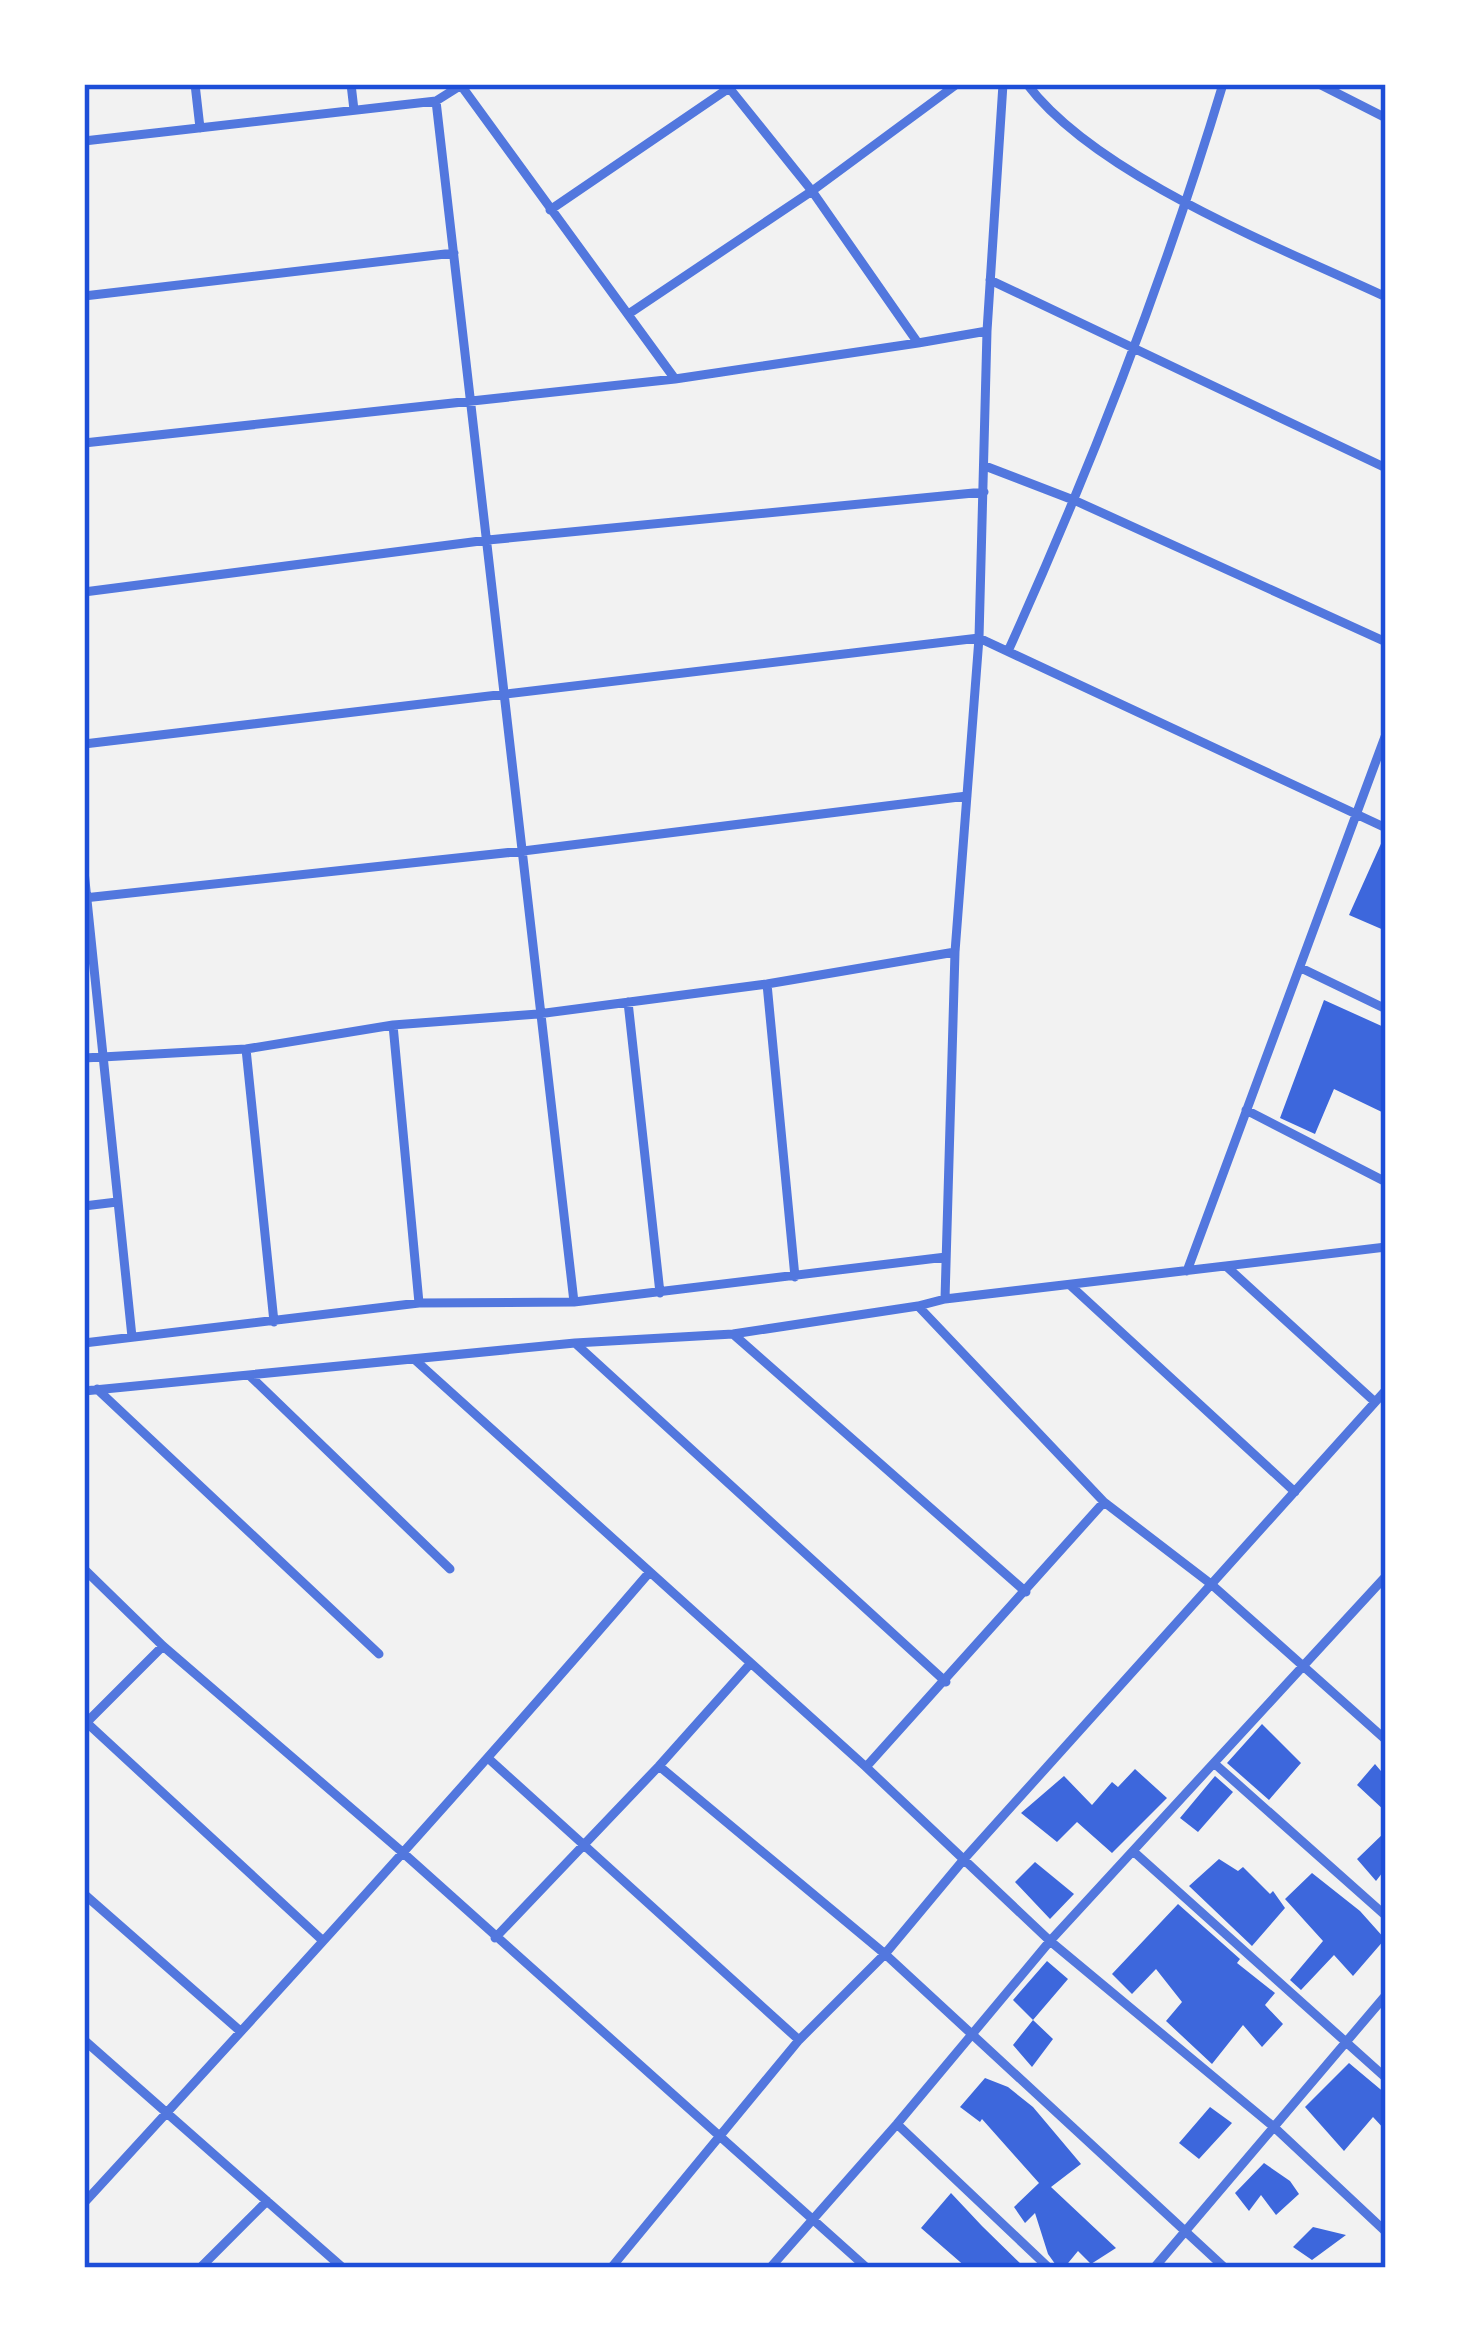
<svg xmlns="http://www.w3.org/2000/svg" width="1470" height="2352" font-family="Commissioner,sans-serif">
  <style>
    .building { fill: #3d67dc }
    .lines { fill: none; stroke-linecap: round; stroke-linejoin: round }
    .minor { stroke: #5277de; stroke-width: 9 }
    .neatline { fill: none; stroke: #1d4ed8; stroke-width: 4.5 }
  </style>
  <rect width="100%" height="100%" fill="#f2f2f2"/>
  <!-- building -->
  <path class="building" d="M1384,837h2v94l-37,-16z
    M1324,1000l62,28v86l-52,-25 -19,45 -35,-16z
    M1262,1724l39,39 -32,37 -42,-37z
    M1375,1764l11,13v35l-29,-27z
    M1135,1769l32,29 -55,55 -35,-31 -20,20 -36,-29 43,-37 28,29 20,-23 6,5z
    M1215,1776l18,16 -35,40 -18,-14z
    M1386,1831v37l-10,13 -19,-22z
    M1219,1859l19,12 5,-4 27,27 3,-3 12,17 -33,38 -63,-60z
    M1035,1862l39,32 -24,25 -35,-37z
    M1312,1873l48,38 25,28 -32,37 -19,-21 -33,35 -11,-10 33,-39 -38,-42z
    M1178,1904l62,55 -3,4 38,30 -10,12 18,19 -21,23 -19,-22 -31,39 -46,-43 16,-19 -26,-33 -24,25 -20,-20z
    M1047,1961l21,18 -35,41 -20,-20z
    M1033,2020l20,19 -21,28 -19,-22z
    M1349,2063l37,31v37l-13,-14 -29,34 -39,-44z
    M985,2078l23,9 25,20 48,57 -30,23 65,61 -25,16 -13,-13 -14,17h-6l-10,-14 -13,-41 -10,10 -11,-16 25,-24 -57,-64 -2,3 -20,-15z
    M1210,2107l22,16 -33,36 -20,-16z
    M1264,2163l26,18 9,13 -23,21 -15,-20 -12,16 -14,-18z
    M951,2193l31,33 43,42h-58l-46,-40z
    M1313,2227l33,8 -34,25 -19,-13z"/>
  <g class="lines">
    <!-- minor -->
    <path class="minor" d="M195,84l5,44
      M351,84l3,26
      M460,84l215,295
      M726,84l86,107 106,152 69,-12
      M1027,84c69,92 254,164 359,213
      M1319,84l67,34
      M436,101l138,1201
      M84,141l352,-40 27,-17
      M550,210l185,-126
      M990,280l396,188
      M84,296l370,-43
      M630,313l182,-122 145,-107
      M84,443l591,-64 243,-36
      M985,466l91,35 310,141
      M84,592l404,-52 496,-48
      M1009,649c83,-184 156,-372 214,-565
      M84,744l895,-106 407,190
      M84,871l48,466
      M84,898l439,-47 444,-55
      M1301,968l85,41
      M767,984l28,293
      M628,1002l32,291
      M393,1025l26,278
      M246,1049l28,273
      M84,1058l162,-9 147,-24 145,-11 229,-30 188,-32
      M1246,1110l140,72
      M84,1206l33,-4
      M1226,1266l149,136
      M1187,1271l199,-537
      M1071,1286l224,206
      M945,1299l441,-52
      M918,1306l27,-7 10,-347 24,-314 8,-307 16,-247
      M733,1334l293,258
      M84,1343l335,-40 155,-1 372,-45
      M575,1343l371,339
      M414,1359l452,408 184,174 225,187 111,104
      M250,1376l200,193
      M97,1389l282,265
      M84,1391l491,-48 158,-9 185,-28 186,196 107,82 175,156
      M84,1569l79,77 238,205 466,417
      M86,1722l235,217
      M86,1723l77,-77
      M489,1759l310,281
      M1215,1764l171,152
      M659,1766l91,-102
      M866,1767l238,-265
      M1133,1851l253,227
      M84,1894l155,136
      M495,1938l164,-172 226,188 340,314
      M84,2040l259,228
      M897,2124l152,144
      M84,2203c190,-207 381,-416 564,-629
      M200,2268l67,-67
      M611,2268l188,-228 86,-86 80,-96 421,-468
      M770,2268l127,-144 153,-183 336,-365
      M1154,2268l232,-273"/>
  </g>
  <!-- border -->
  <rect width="1470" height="2352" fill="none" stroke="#ffffff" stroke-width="174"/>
  <rect x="87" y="87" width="1296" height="2178" class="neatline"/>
</svg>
